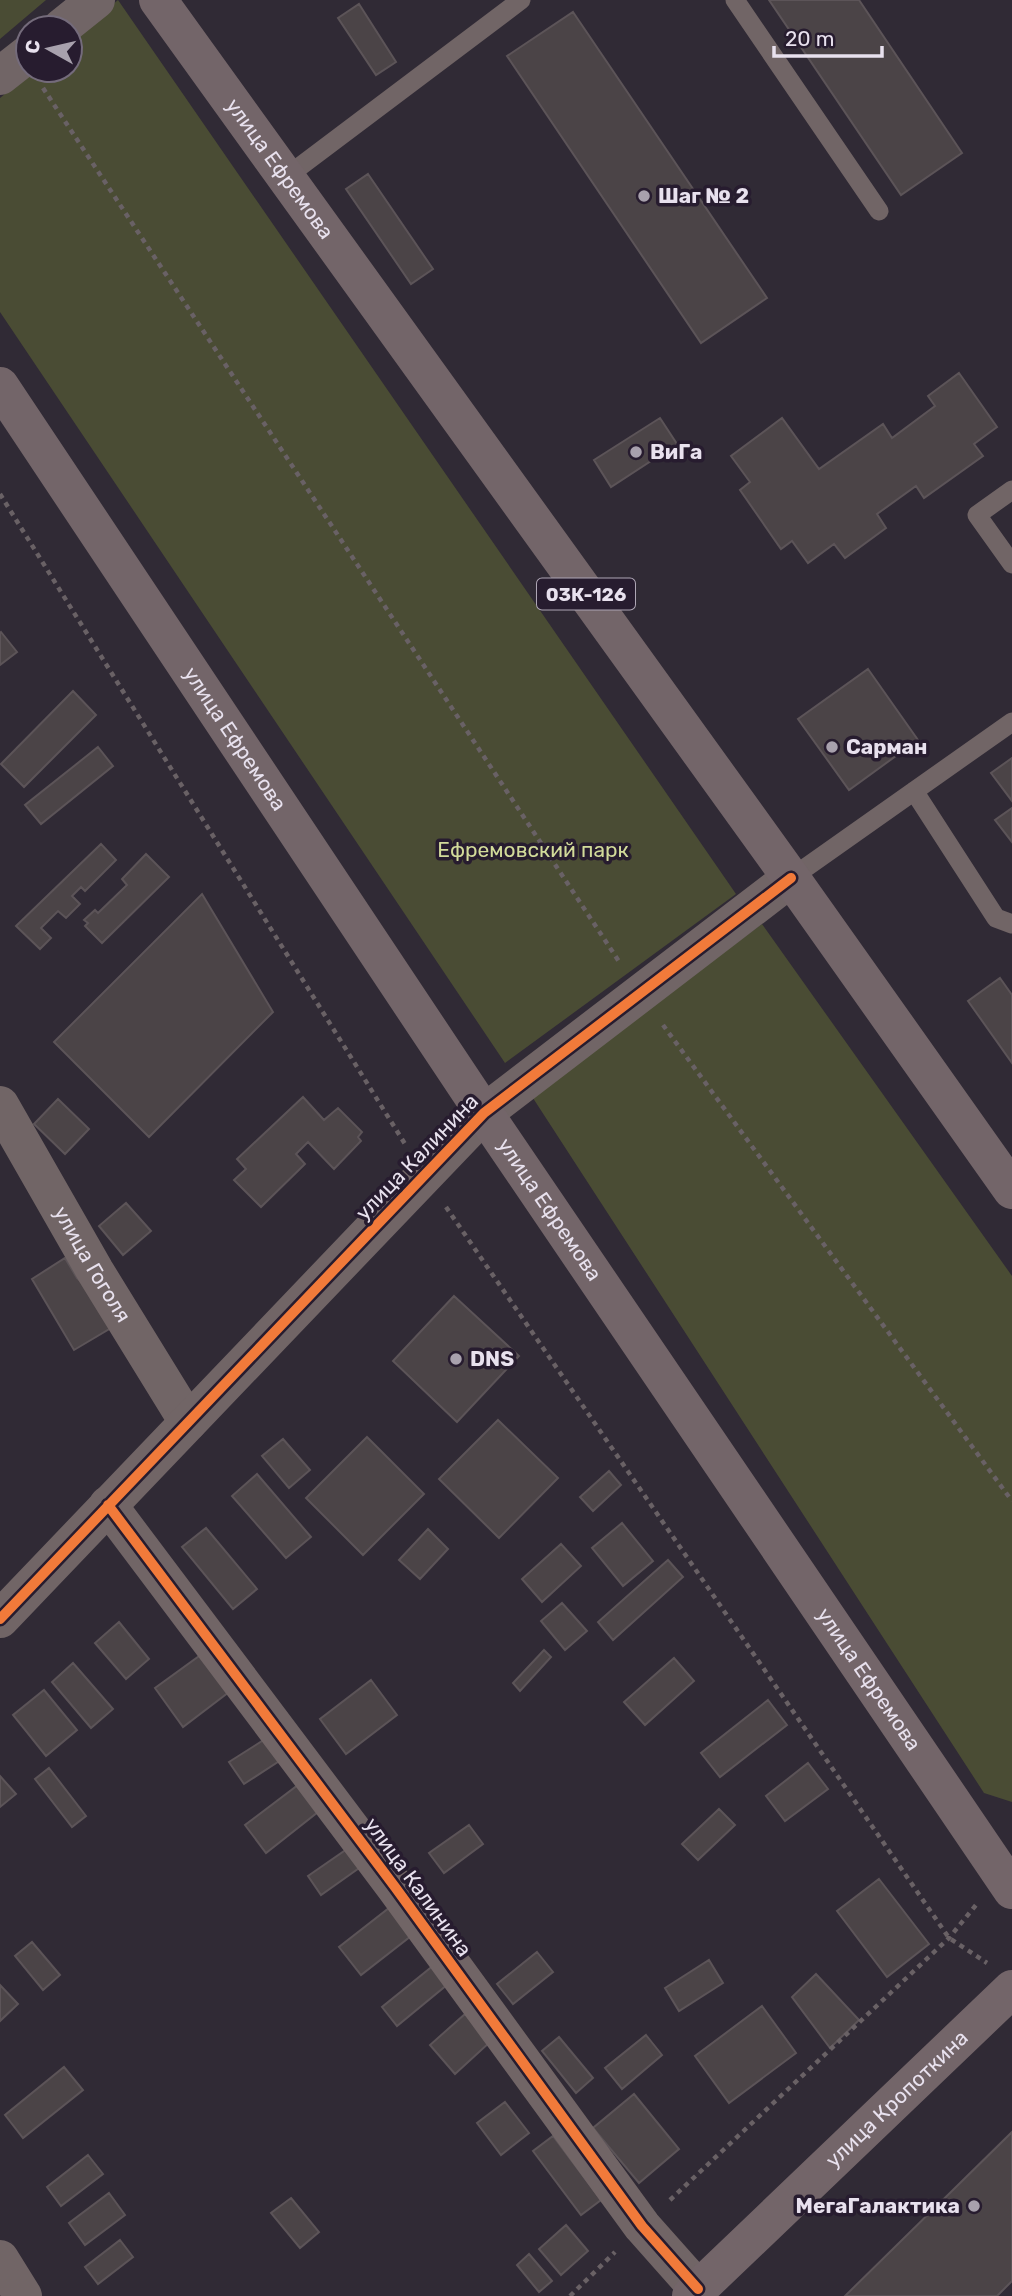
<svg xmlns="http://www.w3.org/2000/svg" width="1012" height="2296" font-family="Rubik,sans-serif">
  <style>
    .green { fill: #4a4c34 }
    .building { fill: #4b4447; stroke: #5c5458; stroke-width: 2 }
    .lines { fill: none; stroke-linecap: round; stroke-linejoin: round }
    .path { stroke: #696165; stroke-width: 4.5; stroke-dasharray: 5 5; stroke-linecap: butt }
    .lane { stroke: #716566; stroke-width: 19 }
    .street { stroke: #716566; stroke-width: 38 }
    .primary { stroke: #736569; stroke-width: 38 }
    .cycleway-casing { stroke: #271c2f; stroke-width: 15 }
    .cycleway { stroke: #f17a3a; stroke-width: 10 }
    .poi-dot { fill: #a8a1ad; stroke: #271c2f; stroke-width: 2.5 }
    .labels { text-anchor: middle; stroke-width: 7; stroke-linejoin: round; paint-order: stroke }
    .shield { fill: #271c2f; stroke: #aea6b5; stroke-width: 2 }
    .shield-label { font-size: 19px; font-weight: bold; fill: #e8e1ee }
    .street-label { font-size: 21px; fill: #e8e1ee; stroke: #271c2f }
    .poi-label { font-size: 21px; font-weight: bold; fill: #e8e1ee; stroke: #271c2f; text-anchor: start }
    .park-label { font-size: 21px; fill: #d2db9a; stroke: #271c2f }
  </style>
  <rect width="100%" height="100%" fill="#302a35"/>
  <!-- green -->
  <path class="green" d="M0,0h46l-46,39z
    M118,0l618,894 -231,169 -505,-751v-214l34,-28h36v-30z
    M762,924l250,352v526l-28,-9 -453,-698z"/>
  <!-- building -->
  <path class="building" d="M769,0h90l103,153 -61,42z
    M359,4l37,58 -20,13 -38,-57z
    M573,12l194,286 -66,45 -194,-287z
    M368,174l65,95 -22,15 -65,-95z
    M959,373l38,54 -23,17 9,12 -59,42 -8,-12 -39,28 9,14 -41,30 -11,-14 -26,19 -16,-22 -11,8 -41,-59 10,-8 -19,-26 51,-38 37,51 64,-45 9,14 43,-32 -7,-10z
    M660,418l17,26 -66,43 -17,-27z
    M1,632l16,20 -17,13v-32z
    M868,669l50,71 -69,50 -51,-71z
    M73,691l23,24 -72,72 -23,-23z
    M98,747l15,19 -72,58 -16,-19z
    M1012,758v43l-21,-28z
    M1012,808v34l-17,-22z
    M101,844l15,16 -31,31 -4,-4 -9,9 8,8 -14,14 -8,-7 -17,17 10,10 -11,11 -24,-23z
    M146,854l23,23 -67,66 -17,-17 3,-3 -4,-3 11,-10 3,3 29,-28 -5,-6z
    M202,894l71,118 -124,125 -95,-95z
    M1000,978l12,17v68l-44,-62z
    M303,1097l21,23 14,-12 24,24 -4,5 3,4 -27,28 -26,-27 -12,12 9,10 -44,43 -27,-27 12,-11 -9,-10z
    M58,1099l31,30 -24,25 -31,-30z
    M126,1203l25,28 -28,24 -24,-29z
    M65,1258l12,20 49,41 -52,31 -42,-71z
    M454,1296l65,60 -62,66 -64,-61z
    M498,1420l60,58 -59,60 -60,-59z
    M367,1437l57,57 -61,61 -57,-57z
    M283,1439l27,31 -21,18 -27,-32z
    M609,1471l12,14 -28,26 -13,-14z
    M257,1474l54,63 -25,21 -54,-62z
    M622,1523l31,38 -30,25 -31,-38z
    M206,1528l51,61 -24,20 -51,-62z
    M428,1529l20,20 -28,30 -21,-19z
    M561,1544l20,22 -39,36 -20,-23z
    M668,1560l15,17 -70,63 -15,-18z
    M562,1603l25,28 -22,19 -24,-29z
    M119,1622l30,37 -23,20 -31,-36z
    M544,1650l7,7 -31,34 -7,-8z
    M202,1654l27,38 -46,35 -28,-39z
    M674,1658l20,23 -49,44 -21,-23z
    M73,1663l40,46 -22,19 -39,-46z
    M371,1680l26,35 -51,39 -26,-35z
    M44,1690l33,40 -31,26 -33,-41z
    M768,1700l19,25 -67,52 -19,-24z
    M270,1736l14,22 -40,26 -15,-22z
    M808,1763l20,26 -43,32 -19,-25z
    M49,1768l37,48 -14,11 -37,-48z
    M0,1776l16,18 -16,13z
    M298,1785l20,27 -52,41 -21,-28z
    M719,1809l16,16 -37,35 -16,-16z
    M469,1825l14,19 -39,29 -15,-20z
    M350,1847l12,19 -41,29 -13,-19z
    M879,1879l50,65 -42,33 -50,-66z
    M389,1908l22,28 -50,39 -22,-28z
    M32,1942l28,33 -17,15 -28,-34z
    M537,1952l16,20 -40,32 -16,-20z
    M709,1960l14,23 -44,28 -14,-23z
    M434,1965l14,19 -51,42 -15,-19z
    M816,1974l43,46 -29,28 -38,-51z
    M0,1985l18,19 -18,17z
    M762,2006l34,47 -67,50 -34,-47z
    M465,2014l25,28 -35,32 -25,-29z
    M646,2035l16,20 -40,34 -17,-21z
    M559,2037l34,41 -17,15 -34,-42z
    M64,2067l19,23 -60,48 -18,-23z
    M634,2094l45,55 -40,34 -46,-55z
    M505,2102l24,31 -28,22 -24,-32z
    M1012,2132v149l-15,15h-152z
    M553,2136l48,64 -20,15 -48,-64z
    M88,2155l15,19 -42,32 -14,-19z
    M109,2193l16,22 -40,30 -16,-22z
    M291,2198l28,34 -19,16 -29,-35z
    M566,2225l22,26 -27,24 -22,-26z
    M120,2240l13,17 -35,27 -13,-17z
    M529,2254l23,27 -13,11 -22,-27z"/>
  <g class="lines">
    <!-- path -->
    <path class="path" d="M43,88l577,875
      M0,494l405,650
      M663,1025l349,476
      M446,1207l503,731 38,25
      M670,2200l279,-262 27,-33
      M570,2296l45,-44"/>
    <!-- lane -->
    <path class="lane" d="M735,0l144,211
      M286,177l235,-177
      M1012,490l-35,25 35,49
      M914,791l82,127 16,6
      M791,878l221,-156"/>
    <!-- street -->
    <g class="street">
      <path d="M61,28l35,-28"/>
      <path d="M0,76l28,-22"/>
      <path id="s1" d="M0,1105l95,166 93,151"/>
      <path d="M108,1505l287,382 247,339 56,63"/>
      <path d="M0,1619l484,-506 307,-235"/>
      <path d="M0,2259l23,37"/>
    </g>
    <!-- primary -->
    <g class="primary">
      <path id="s2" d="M158,0l633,878 221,312"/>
      <path id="s3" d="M0,386l484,727 528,777"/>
      <path id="s4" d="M691,2296l321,-307"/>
    </g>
    <!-- cycleway casing -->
    <g class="cycleway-casing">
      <path id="cycleway" d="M108,1505l287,382 247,339 56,63
        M0,1619l484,-506 307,-235"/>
    </g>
    <!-- cycleway -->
    <use href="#cycleway" class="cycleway"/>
  </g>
  <!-- markers -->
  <g class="poi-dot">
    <circle cx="644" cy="196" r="7"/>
    <circle cx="636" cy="452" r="7"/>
    <circle cx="832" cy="747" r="7"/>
    <circle cx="456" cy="1359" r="7"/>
    <circle cx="974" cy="2206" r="7"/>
  </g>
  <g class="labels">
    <!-- shield labels -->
    <rect class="shield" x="537" y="578.5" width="98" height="31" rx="5"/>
    <g class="shield-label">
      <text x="586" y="601">03К-126</text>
    </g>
    <!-- street labels -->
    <g class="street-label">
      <text dy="7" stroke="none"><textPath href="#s2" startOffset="208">улица Ефремова</textPath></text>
      <text dy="7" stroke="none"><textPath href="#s3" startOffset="424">улица Ефремова</textPath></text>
      <text transform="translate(417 1157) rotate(-46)" y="7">улица Калинина</text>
      <text dy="7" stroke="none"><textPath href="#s3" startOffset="990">улица Ефремова</textPath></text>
      <text dy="7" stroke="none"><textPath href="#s1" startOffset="184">улица Гоголя</textPath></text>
      <text dy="7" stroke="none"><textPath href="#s3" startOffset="1558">улица Ефремова</textPath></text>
      <text transform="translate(418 1887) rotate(54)" y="7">улица Калинина</text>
      <text dy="7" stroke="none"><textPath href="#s4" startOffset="285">улица Кропоткина</textPath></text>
    </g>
    <!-- poi labels -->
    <g class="poi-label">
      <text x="658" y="203">Шаг № 2</text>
      <text x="650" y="459">ВиГа</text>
      <text x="846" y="754">Сарман</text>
      <text x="470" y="1366">DNS</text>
      <text x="960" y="2213" text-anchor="end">МегаГалактика</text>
    </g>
    <!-- park labels -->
    <g class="park-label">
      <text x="533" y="857">Ефремовский парк</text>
    </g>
  </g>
  <!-- north arrow -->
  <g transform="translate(49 49) rotate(278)"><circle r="33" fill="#271c2f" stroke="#746b7b" stroke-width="2"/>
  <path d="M0-5L12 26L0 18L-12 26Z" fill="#a8a1ad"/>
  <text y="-10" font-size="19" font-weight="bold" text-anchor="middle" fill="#e8e1ee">С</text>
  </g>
  <!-- scale -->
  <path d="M774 46v10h108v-10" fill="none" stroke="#e8e1ee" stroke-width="3.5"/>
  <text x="785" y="46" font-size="21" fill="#e8e1ee" stroke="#271c2f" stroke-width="5" paint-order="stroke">20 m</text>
</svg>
